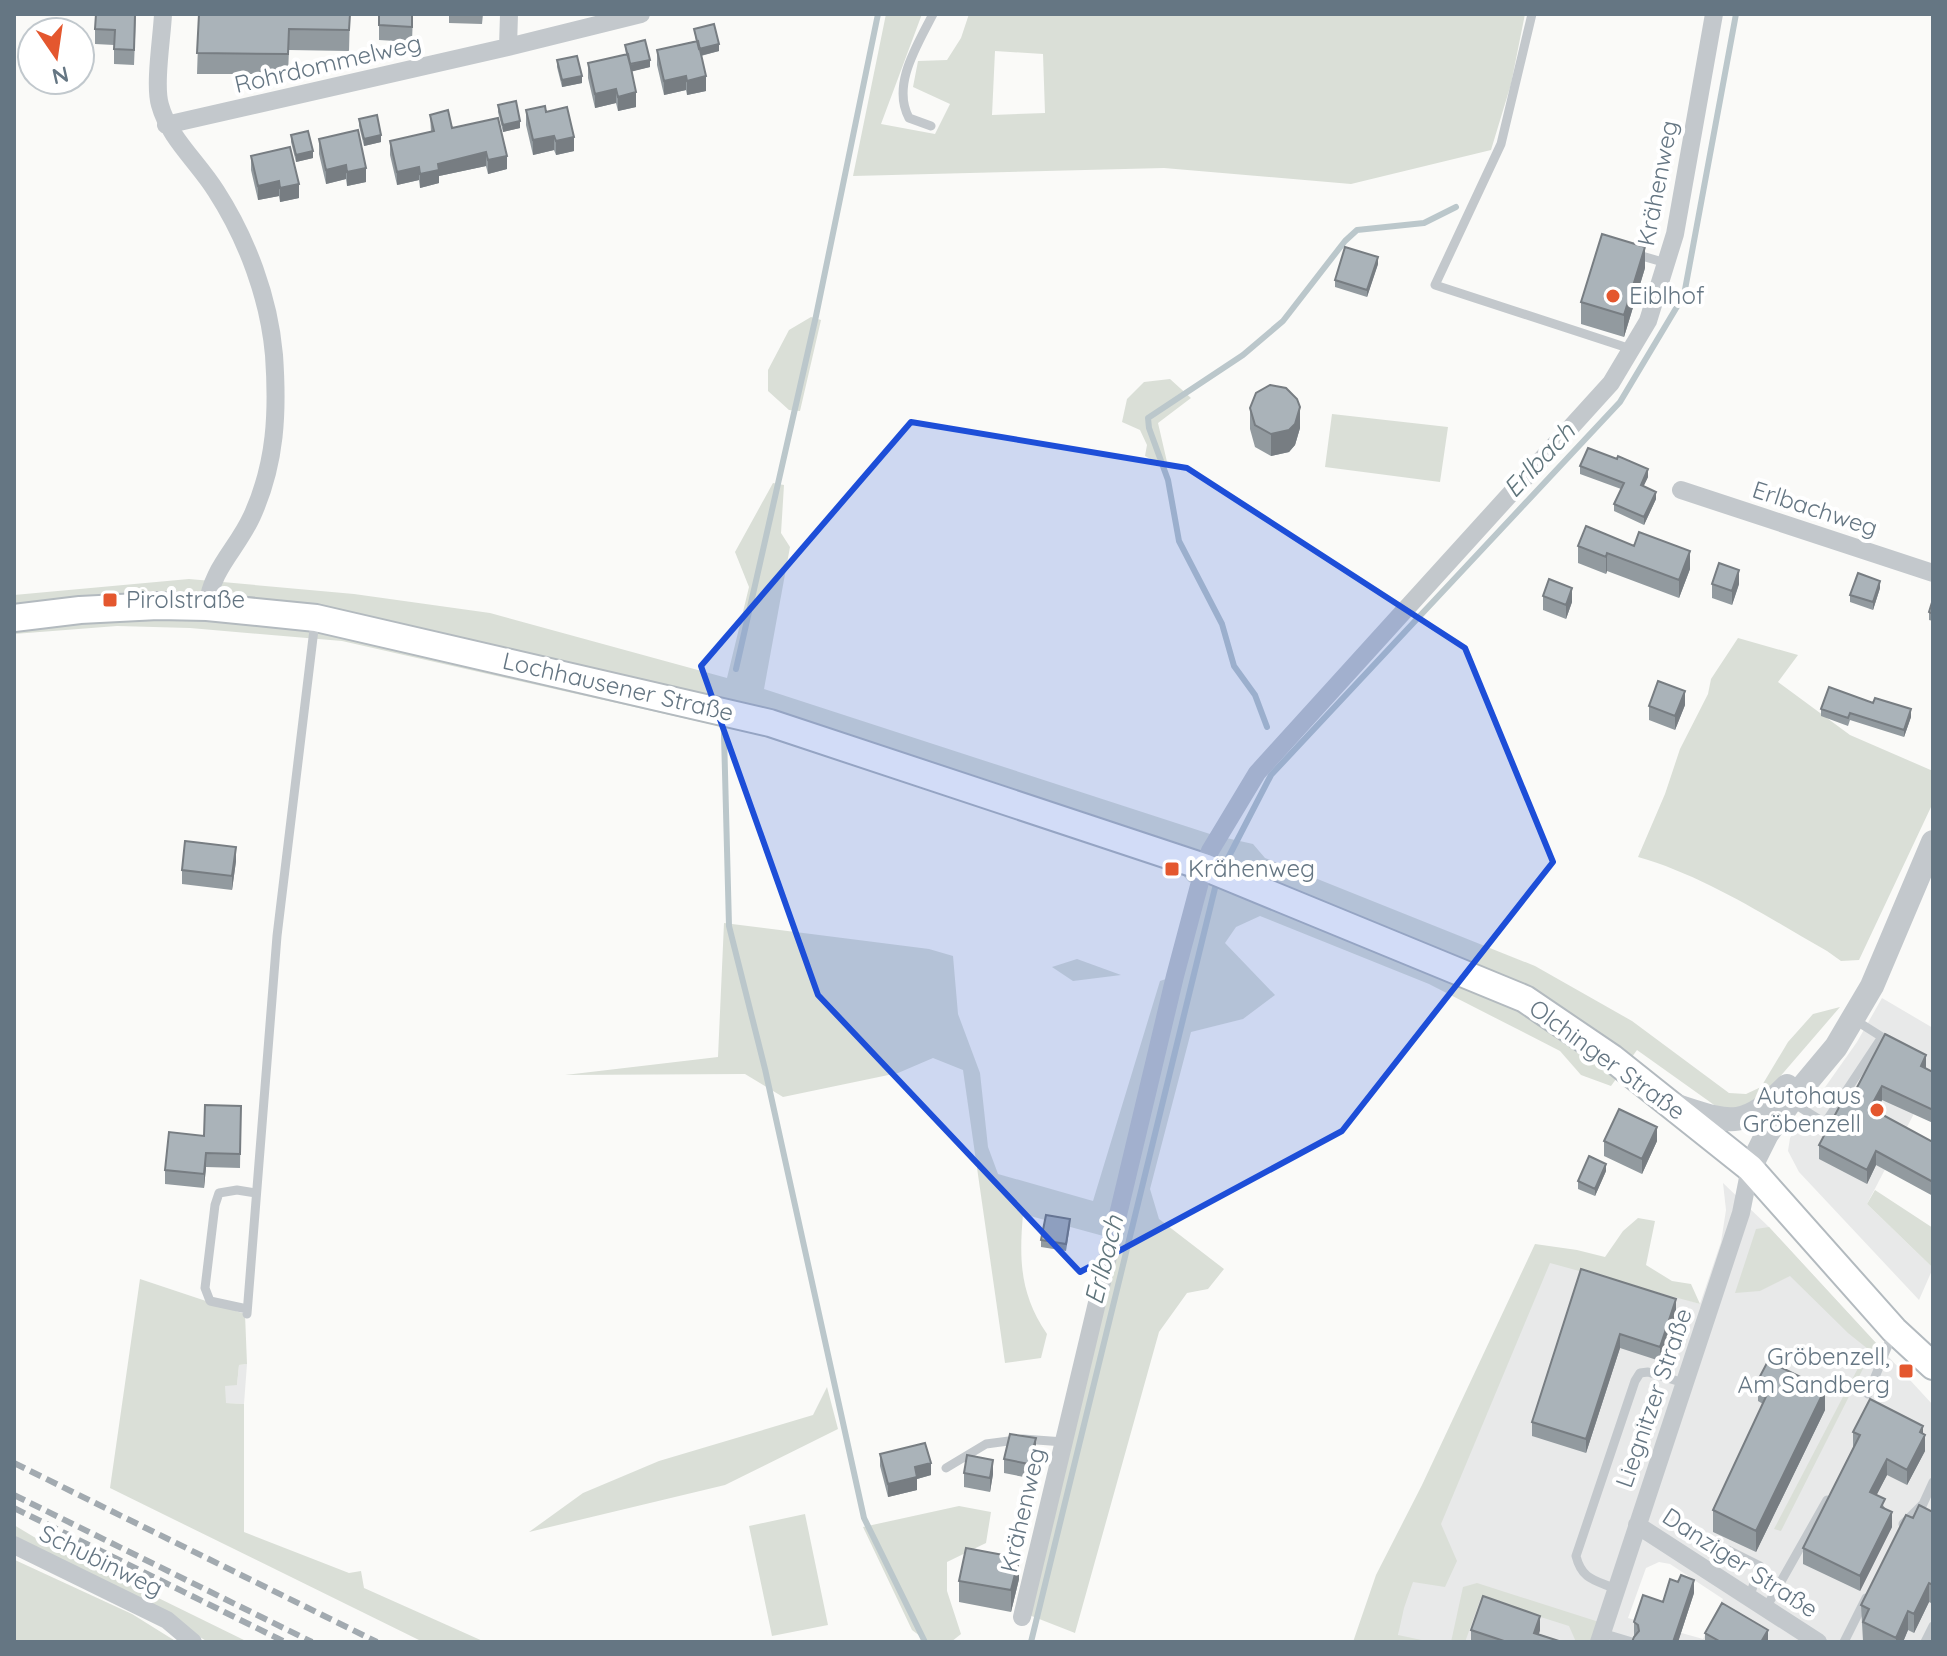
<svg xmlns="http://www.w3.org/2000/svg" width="1947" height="1656" font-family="Quicksand,sans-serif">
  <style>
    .built { fill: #e8e9e9; fill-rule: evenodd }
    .green { fill: #dadfd7; fill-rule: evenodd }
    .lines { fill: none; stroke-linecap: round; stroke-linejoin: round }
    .stream { stroke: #bbc7cb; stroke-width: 6 }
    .secondary-casing { stroke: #b3babf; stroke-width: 30 }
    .service { stroke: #c3c8cc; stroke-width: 9 }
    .minor { stroke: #c3c8cc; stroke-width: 18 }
    .tertiary { stroke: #c3c8cc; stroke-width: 24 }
    .secondary { stroke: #fff; stroke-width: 26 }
    .rail { stroke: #a2aab0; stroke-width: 6; stroke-dasharray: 12 6; stroke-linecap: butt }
    .wall { fill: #929a9f }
    .shaded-wall { fill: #777d82 }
    .building { fill: #aab3b9; stroke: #777d82; stroke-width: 2 }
    .marked { fill: #1d4ed8; fill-opacity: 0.2; stroke: #1d4ed8; stroke-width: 6; stroke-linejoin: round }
    .poi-dot { fill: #e4572e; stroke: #fff; stroke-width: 3 }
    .labels { text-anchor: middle; stroke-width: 8; stroke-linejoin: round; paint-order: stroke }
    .street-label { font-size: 24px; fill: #657683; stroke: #fff }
    .poi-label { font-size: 24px; fill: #657683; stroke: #fff; text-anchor: start }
    .water-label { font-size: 26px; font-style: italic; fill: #60757c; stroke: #fff }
  </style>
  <rect width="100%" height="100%" fill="#fafaf8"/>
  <!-- built -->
  <path class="built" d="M1882,998l51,30v49l-66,127 66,64 -14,32 -120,-128 -11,-21 2,-13 9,-14 58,-82z
    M1723,1183l46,44 164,178v237h-535l2,-84 134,-307 166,53 21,-62 5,-32zM1659,1562l11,2 53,35 -20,40 -75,-21 18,-50z
    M247,1364l-3,40 -19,-1v-18h12l2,-20z"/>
  <!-- green -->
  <path class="green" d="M886,14h36l-41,110 54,10 15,-30 -37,-17 5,-26 29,-1 14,-22 8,-24h556l-14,70 -20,66 -140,34 -187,-16 -311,8zM995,51l48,3 2,59 -53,2z
    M811,317l10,3 -21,91 -11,-1 -21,-19v-21l21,-40z
    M1170,379l21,19 -33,25 9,39 -7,2 -15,-8 2,-11 -7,-15 -18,-8 5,-23 17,-17z
    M1332,414l116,13 -8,55 -115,-15z
    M773,483l11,2 -3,48 9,14 -26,142 449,146 40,9 12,14 270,108 97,55 97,72 17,1 15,-7 27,-45 25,-28 27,-7 -80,93 -36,12 -87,-62 -26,36 -30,-11 -21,-24 -131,-67 -169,-68 -24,11 -11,16 50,52 -32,24 -52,13 -41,157 9,30 65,50 -16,20 -21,4 -28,39 -84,301 -46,-18 89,-375 -95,-26c-4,47 -3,80 24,120l-6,24 -36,5 -42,-293 -30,-12 -35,15 -115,24 -38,-23 -180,1 153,-18 6,-134 205,26 24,7 5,58 22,59 8,74 10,27 95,27 67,-220 15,-5 31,-89 -17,-5 -8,-9 -418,-137 -421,-95 -152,-13 -73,-2 -103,8v-39l175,-16 165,15 136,19 237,65 22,-91 -14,-35z
    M1738,638l60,17 -20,27 72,53 83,36 -2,36 -72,153 -18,1 -14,-10c-60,-34 -122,-75 -189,-94l27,-63 15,-45 28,-55 3,-15z
    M1077,959l44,16 -48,6 -21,-14z
    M1875,1190l58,38v40l-66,-64z
    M1638,1218l17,3 -9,44 26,16 19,3 9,20 -150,-41 -109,261 16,37 -12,26 -32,-5 -9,26 -6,27 33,7h-78l23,-67 46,-90 113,-241 42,6 28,7 18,-26z
    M1769,1227l107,116 -95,188 -7,-2 94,-180 -20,-16 -58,-57 -30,15 -25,2 21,-64z
    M140,1279l105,35 2,50 -8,1 -2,20 -12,1 1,17 18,1v128l105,41 12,-2 3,17 121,54h-62l-313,-154z
    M827,1387l11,42 -113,56 -196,47 54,-39 76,-32 154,-46z
    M959,1506l32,6 -5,31 -39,19v29l14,43 -10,8h-23l-16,-12 -49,-103z
    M805,1514l23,111 -56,11 -23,-110z
    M14,1525l20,12 214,105h-40l-39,-24 -155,-77z
    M15,1560l117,54 45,28h-163z
    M1477,1583l122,39 -5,20h-18l-7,-16 -88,-28 -16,44h-14l12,-55z"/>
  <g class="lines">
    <!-- stream -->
    <path class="stream" d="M736,669l80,-353 62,-302
      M1267,727l-12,-32 -21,-29 -12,-42 -43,-83 -11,-61 -19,-52 -1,-10 95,-63 40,-34 62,-80 12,-11 67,-7 32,-16
      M724,734l5,192 36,143 99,449 61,124
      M1227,860l44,-85 349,-373 64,-107 52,-281
      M1031,1642l184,-754"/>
    <!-- secondary casing -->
    <g class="secondary-casing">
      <path id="secondary" d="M14,618l66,-8 78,-4 49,1 109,11 454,105 434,144 321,132 87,59 138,110 144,162 39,36"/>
    </g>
    <!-- service -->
    <path class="service" d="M1532,14l-31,130 -66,141 196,64
      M931,126l-22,-8c-18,-33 9,-74 24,-104
      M1635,254l31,9
      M1793,1103l32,20 57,-86 -27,-17
      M247,1309l-37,-8 -5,-13 10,-83 4,-12 18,-3 19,3
      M247,1314l30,-378 38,-315
      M1868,1394l25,-61
      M946,1468l40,-24 37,-5 41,3
      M1903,1524l20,-20 10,-22
      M1726,1549l34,17 -11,32
      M1616,1589c-21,-9 -34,-9 -40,-33l59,-175 5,-8 8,-1 36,11
      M1766,1608l61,-108
      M1602,1633l30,9
      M1844,1642l22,-44
      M1925,1642l8,-16"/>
    <!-- minor -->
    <path class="minor" d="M163,14c-1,23 -9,71 -3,91 9,33 38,57 56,86 31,48 53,107 58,164 4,57 2,108 -22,161 -16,35 -40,51 -45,91
      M508,47l1,-33
      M166,125l342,-78 133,-33
      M1681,490l252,83
      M1637,1525l181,117
      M14,1545l153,75 26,22
      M1022,1617l153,-641 29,-109 6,-16 47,-78 354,-390 37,-62 27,-87 39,-220
      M1599,1642l142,-429 9,-45"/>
    <!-- tertiary -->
    <path class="tertiary" d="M1674,1105c56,18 68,26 113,-19
      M1750,1168l17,-34 23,-32 46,-55 36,-61 61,-144"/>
    <!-- secondary -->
    <use href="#secondary" class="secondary"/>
    <!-- rail -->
    <path class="rail" d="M14,1463l363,179
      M14,1495l298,147
      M14,1508l271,134"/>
  </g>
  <!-- wall -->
  <path class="wall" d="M136,14l-2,51 -20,-1v-19l-19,-1v-15z
    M199,14h151l-1,37 -60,-1 -1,24h-91z
    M379,14h34l-1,28 -33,-2z
    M449,14h34l-1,10 -33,-1z
    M694,29l25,22 -18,5 5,35 -19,4 -1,-5 -22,5 -7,-30v-15l39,-9z
    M625,45l25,22 -18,4 4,36 -18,4 -2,-8 -21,5 -7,-30v-15l38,-8z
    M557,60l25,23 -20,4 -5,-20z
    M498,105l22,23 -17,4 -5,-20z
    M526,110l20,2 28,39 -18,4 -2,-5 -21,5 -7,-30z
    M430,115l22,13 55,41 -19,5 -2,-8 -47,10v7l-19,5 -1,-8 -22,5 -7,-30v-14l41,-9z
    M359,119l22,23 -17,4 -5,-20z
    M291,135l22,23 -17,4 -5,-20z
    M319,139l47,43 -19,4 -1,-7 -20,5 -7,-30z
    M251,156l48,42 -19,4 -1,-6 -21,4 -7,-30z
    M1378,264l-11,33 -32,-10v-7z
    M1645,268l-21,69 -43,-13v-22z
    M1250,408l50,20 -5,17 -6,7 -18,4 -16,-9 -5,-18z
    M1580,466l68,11 -5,9 13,13 -12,26 -30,-14v-7l7,-15 -41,-15z
    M1578,546l112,23 -11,29 -72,-27 -1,3 -28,-11z
    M1712,584h27l-7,21 -20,-7z
    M1880,588l-7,22 -23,-8v-7z
    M1543,596l29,6 -6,17 -23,-9z
    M1933,599v22l-4,-1v-8z
    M1685,705l-10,25 -26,-10v-14z
    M1821,709l90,8 -7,20 -54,-17 -2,6 -27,-10z
    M236,861l-4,29 -50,-6v-14z
    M1926,1068l7,4v51l-51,-23 -6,11 57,31v54l-57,-31 -9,19 -48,-25v-14l32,-46z
    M241,1106l-1,62 -34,-1 -2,21 -39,-4v-14l39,-34z
    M1604,1141h53l-15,33 -38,-18z
    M1606,1171l-11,25 -17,-7v-8z
    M1070,1226l-4,25 -25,-4v-7z
    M1581,1269l95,45 -16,47 -40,-13 -34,105 -54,-17v-14z
    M1758,1380l67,30 -69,142 -43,-20v-22l50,-106 -5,-3z
    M1853,1432l70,2 2,17 -18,34 -20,-10 -11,20 9,13 7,19 -32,64 -57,-27v-16l50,-100z
    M1036,1452l-7,26 -25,-5v-14z
    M880,1454l51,21 -14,4v11l-29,7 -8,-31z
    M964,1473l29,1 -3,18 -26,-5z
    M1933,1512v92l-4,-2 -15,31 -6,-3 -5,12 -40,-1 -2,-36 52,-87z
    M1019,1579l-8,33 -52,-10v-21z
    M1694,1593l-16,49h-46l3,-6 -1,-1v-13l29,-20z
    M1471,1630h69l-1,4 23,8h-91z
    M1705,1633l63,9h-63z"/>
  <!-- shaded-wall -->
  <path class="shaded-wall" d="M719,44v7l-20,5v-7z
    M650,60v7l-20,5v-7z
    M582,76v7l-20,4v-7z
    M686,76v14l-22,5v-14z
    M706,76v15l-19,4v-14z
    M616,89v14l-21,5v-14z
    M636,92v15l-18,4v-14z
    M520,121v7l-17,4v-7z
    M381,135v7l-17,4v-7z
    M554,136v14l-21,5v-15z
    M574,137v14l-18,4v-14z
    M313,151v7l-17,4v-7z
    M486,152v14l-47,10v7l-19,5v-14l18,-10z
    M507,156v13l-19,5v-14z
    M346,165v14l-20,5v-14z
    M419,167v13l-22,5v-13z
    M366,168v14l-19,4v-14z
    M279,181v15l-21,4v-14z
    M299,184v14l-19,4v-14z
    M1645,247v21l-21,69v-22z
    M1378,257v7l-11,33v-7z
    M1300,407v21l-5,17 -6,7 -18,4v-22z
    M1648,469v8l-7,15v-7z
    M1656,492v7l-12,26v-8z
    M1690,551v18l-11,29v-18z
    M1607,553v18l-1,3v-17z
    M1739,570v14l-7,21v-14z
    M1880,581v7l-7,22v-8z
    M1572,588v14l-6,17v-14z
    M1685,691v14l-10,25v-14z
    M1911,709v8l-7,20v-7z
    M236,847v14l-4,29v-14z
    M1926,1055v14l-5,-3z
    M1882,1086v14l-12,22v-14z
    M1657,1127v14l-15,33v-15z
    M1876,1151v14l-9,19v-14z
    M206,1153v14l-2,21v-14z
    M1606,1164v7l-11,25v-7z
    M1676,1299v15l-16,47v-14z
    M1620,1334v14l-34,105v-14z
    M1825,1389v21l-69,142v-21z
    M1923,1426v13l2,-4v16l-18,34v-15z
    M1036,1438v14l-7,26v-14z
    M1887,1459v16l-17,33v-16z
    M993,1460v14l-3,18v-14z
    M931,1463v12l-14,4v11l-29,7v-13l27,-17z
    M1892,1512v15l-32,64v-15z
    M1019,1558v21l-8,33v-22z
    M1694,1580v13l-16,49h-5z
    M1929,1583v19l-15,31v-19z
    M1908,1611v19l-5,12h-7v-4z
    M1540,1616v14l-4,12 -2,-9z
    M1768,1630v12h-7z"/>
  <!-- building -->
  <path class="building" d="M96,14h39l-1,36 -20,-1 1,-19 -20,-1z
    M199,14h151l-1,16 -60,-1 -1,25 -91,-1z
    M379,14h33v13l-33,-2z
    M714,24l5,20 -20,5 -5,-20z
    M645,40l5,20 -20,4 -5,-19z
    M698,41l8,35 -19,5 -1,-5 -22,5 -7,-31z
    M628,54l8,38 -18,5 -2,-8 -21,5 -7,-31z
    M577,56l5,20 -20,4 -5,-20z
    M516,101l4,20 -17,4 -5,-20z
    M545,106l1,6 21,-5 7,30 -18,4 -2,-5 -21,4 -7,-30z
    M448,110l4,18 46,-10 9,38 -19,4 -2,-8 -48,12 1,6 -19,4 -1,-7 -22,5 -7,-31 44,-10 -4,-16z
    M377,115l4,20 -17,4 -5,-20z
    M358,130l8,38 -19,4 -1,-7 -20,5 -7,-31z
    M308,131l5,20 -17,4 -5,-20z
    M290,147l9,37 -19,4 -1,-7 -21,5 -7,-30z
    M1602,234l43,13 -21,68 -43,-13z
    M1345,247l33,10 -11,33 -32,-10z
    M1270,385l16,3 11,11 3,8 -5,17 -6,6 -18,4 -16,-9 -5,-17 6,-15z
    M1588,448l29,11 1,-3 30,13 -7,16 15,7 -12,25 -30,-13 10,-21 -44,-17z
    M1586,526l48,20 5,-14 51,19 -11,29 -72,-27 -1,4 -28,-11z
    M1719,563l20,7 -7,21 -20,-7z
    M1858,573l22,8 -7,21 -23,-7z
    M1549,579l23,9 -6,17 -23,-9z
    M1933,599v15l-4,-2z
    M1658,681l27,10 -10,25 -26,-10z
    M1829,687l44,16 2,-5 36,11 -7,21 -54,-17 -2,5 -27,-9z
    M185,841l51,6 -4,29 -50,-6z
    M1885,1034l41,21 -5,11 12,6v38l-51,-24 -12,22 63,34v40l-57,-31 -9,19 -48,-25 26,-49 6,3z
    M205,1105l36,1 -1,48 -34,-1 -2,21 -39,-4 4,-38 35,4z
    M1619,1109l38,18 -15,32 -38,-18z
    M1589,1156l17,8 -11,25 -17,-8z
    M1046,1215l24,4 -4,25 -25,-4z
    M1581,1269l95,30 -16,48 -40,-13 -34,105 -54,-17z
    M1768,1361l57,28 -69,142 -43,-21 58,-124 -13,-6z
    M1870,1399l53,27 -3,6 5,3 -18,35 -20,-11 -17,33 15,7 -4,8 11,5 -32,64 -57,-28 57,-113 -7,-3z
    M1010,1434l26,4 -7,26 -25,-5z
    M925,1443l6,20 -16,4 2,10 -29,7 -8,-30z
    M967,1455l26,5 -3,18 -26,-5z
    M1919,1505l14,7v73l-4,-2 -15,31 -6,-3 -12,27 -33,-16 6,-13 -8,-4 45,-90 7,3z
    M966,1548l53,10 -8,32 -52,-9z
    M1681,1575l13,5 -21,62h-41l2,-5 5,-6 -1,-6 -4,-3 9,-27 20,7 7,-23 8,3z
    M1483,1596l57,20 -6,17 28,9h-55l-36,-12z
    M1722,1603l46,27 -7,12h-40l-16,-9z"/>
  <!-- marked area -->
  <path class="marked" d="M911,422l276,46 278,180 88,214 -211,269 -262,141 -262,-277 -117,-329z"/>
  <!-- markers -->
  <g class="poi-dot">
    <circle cx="1613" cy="296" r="8"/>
    <rect x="102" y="592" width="16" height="16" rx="4"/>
    <rect x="1164" y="861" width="16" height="16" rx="4"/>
    <circle cx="1877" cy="1110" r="8"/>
    <rect x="1898" y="1363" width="16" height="16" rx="4"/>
  </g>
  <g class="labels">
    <!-- street labels -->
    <g class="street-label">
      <text transform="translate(328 64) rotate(-13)" y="8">Rohrdommelweg</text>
      <text transform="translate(1658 183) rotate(-79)" y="8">Krähenweg</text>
      <text transform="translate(1815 509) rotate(18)" y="8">Erlbachweg</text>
      <text transform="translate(618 687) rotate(13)" y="8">Lochhausener Straße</text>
      <text transform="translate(1607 1060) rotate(36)" y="8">Olchinger Straße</text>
      <text transform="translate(1654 1398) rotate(-71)" y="8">Liegnitzer Straße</text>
      <text transform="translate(1023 1510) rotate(-77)" y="8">Krähenweg</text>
      <text transform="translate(101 1561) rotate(26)" y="8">Schubinweg</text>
      <text transform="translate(1740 1563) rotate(33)" y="8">Danziger Straße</text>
    </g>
    <!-- poi labels -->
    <g class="poi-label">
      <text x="1629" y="304">Eiblhof</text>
      <text x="126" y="608">Pirolstraße</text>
      <text x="1188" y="877">Krähenweg</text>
      <text x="1861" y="1104" text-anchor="end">Autohaus<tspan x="1861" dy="28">Gröbenzell</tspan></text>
      <text x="1890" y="1365" text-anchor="end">Gröbenzell,<tspan x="1890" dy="28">Am Sandberg</tspan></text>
    </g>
    <!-- water labels -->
    <g class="water-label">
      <text transform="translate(1539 460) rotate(-47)" y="9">Erlbach</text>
      <text transform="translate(1104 1260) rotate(-76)" y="9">Erlbach</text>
    </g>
  </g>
  <!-- border -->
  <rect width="1947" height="1656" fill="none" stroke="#657683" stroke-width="32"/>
  <!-- north arrow -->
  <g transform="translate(56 56) rotate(167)"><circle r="38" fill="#ffffff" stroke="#c1c8cd" stroke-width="2"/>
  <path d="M0-6L14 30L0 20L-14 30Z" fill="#e4572e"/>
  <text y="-12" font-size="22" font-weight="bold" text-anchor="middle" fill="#657683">N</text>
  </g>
</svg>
